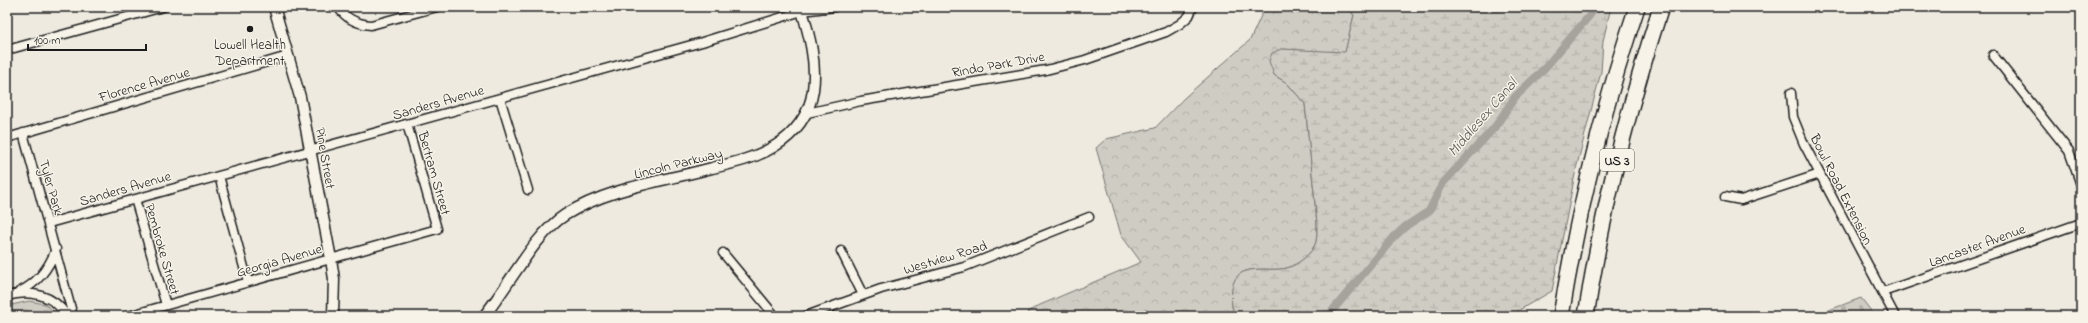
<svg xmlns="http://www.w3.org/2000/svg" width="2088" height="323" font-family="'Indie Flower',sans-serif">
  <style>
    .forest { fill: url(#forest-crowns); stroke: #767470 }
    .wetland { fill: url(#wetland-marsh); stroke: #767470 }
    .cemetery { fill: url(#cemetery-stones); stroke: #767470 }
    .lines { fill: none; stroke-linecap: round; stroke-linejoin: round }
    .canal { stroke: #a6a39d; stroke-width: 8 }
    .minor-casing { stroke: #1c1c1c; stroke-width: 11 }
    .tertiary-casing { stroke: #1c1c1c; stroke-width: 13 }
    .motorway-casing { stroke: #1c1c1c; stroke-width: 18 }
    .minor { stroke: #f7f3e8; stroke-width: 8 }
    .tertiary { stroke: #f7f3e8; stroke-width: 10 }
    .motorway { stroke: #f7f3e8; stroke-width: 15 }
    .poi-dot { fill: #1c1c1c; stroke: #f7f3e8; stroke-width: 1.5 }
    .labels { text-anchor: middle; stroke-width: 3; stroke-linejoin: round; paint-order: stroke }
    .shield { fill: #f7f3e8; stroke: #5e5c59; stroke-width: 1 }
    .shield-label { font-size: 13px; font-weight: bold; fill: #1c1c1c }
    .poi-label { font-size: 14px; fill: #1c1c1c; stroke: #f7f3e8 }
    .street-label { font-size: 14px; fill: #1c1c1c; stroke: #f7f3e8 }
    .water-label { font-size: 15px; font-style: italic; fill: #535250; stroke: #f7f3e8 }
  </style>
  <defs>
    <pattern id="forest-crowns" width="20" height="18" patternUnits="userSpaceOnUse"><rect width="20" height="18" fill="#cfccc3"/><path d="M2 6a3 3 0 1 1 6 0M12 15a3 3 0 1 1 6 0" fill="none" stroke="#b1afa7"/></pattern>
    <pattern id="wetland-marsh" width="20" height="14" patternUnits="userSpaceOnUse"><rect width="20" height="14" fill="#cfccc3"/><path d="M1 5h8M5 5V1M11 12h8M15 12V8" fill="none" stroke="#b1afa7"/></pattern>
    <pattern id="cemetery-stones" width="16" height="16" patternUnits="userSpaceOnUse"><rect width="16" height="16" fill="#cfccc3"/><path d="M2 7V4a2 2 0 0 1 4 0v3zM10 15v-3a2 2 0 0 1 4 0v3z" fill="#b1afa7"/></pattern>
  </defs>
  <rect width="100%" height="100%" fill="#eeeae0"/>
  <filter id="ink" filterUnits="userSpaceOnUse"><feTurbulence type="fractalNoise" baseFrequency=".025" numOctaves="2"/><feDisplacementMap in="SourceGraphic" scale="8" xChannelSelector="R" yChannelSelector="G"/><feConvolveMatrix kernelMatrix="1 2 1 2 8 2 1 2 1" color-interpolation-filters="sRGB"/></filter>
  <g filter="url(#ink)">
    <!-- forest -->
    <path class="forest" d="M1265,7h82l7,8 -9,38 -64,-4 -7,26 13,8 18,21 12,119c0,6 0,13 -1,19 -3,11 -18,23 -29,26 -19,5 -51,-8 -55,21 -1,9 -1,18 3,27h-204l-4,-4 13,-7 101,-43 -20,-27 -25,-87 10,-9 49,-11 29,-30 66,-58z
      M29,301l16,3 14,12h-52v-10z"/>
    <!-- wetland -->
    <path class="wetland" d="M1347,7h264l-8,34 -2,31 -25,97 -24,122 -43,25h-274c-4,-9 -4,-18 -3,-27 4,-29 36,-16 55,-21 11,-3 26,-15 29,-26 1,-6 1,-13 1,-19l-12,-119 -18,-21 -13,-8 -5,-14 3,-8 9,-4 64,3 9,-37z"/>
    <!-- cemetery -->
    <path class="cemetery" d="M1861,298l14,18h-62z"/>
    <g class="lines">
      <!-- canal -->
      <path class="canal" d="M1328,316l66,-79 12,-11 23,-15 14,-28 52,-56 20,-30 28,-27 47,-55 5,-8"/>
      <!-- minor casing -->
      <g class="minor-casing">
        <path id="minor" d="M338,7c8,12 19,17 33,18l66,-18
          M7,50l156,-43
          M1993,55l76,96 12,34
          M1791,93l2,24 11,27 91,172
          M500,98l28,92
          M807,113l54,-12 185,-31 39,-10 81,-28 14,-8 9,-8 4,-9
          M23,133l50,183
          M7,138l281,-82
          M219,176l29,106
          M1725,197l16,3 79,-26
          M135,199l31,106
          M49,223l653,-181 100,-31 32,-4
          M841,251l22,44
          M723,253l52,63
          M19,292c19,-9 30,-24 37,-43
          M1883,292l198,-69
          M7,296c23,-7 47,-1 60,20
          M128,316l309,-87 -30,-105
          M806,316l75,-27 83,-22 125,-50"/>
      </g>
      <!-- tertiary casing -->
      <g class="tertiary-casing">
        <path id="tertiary" d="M274,7l26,90 31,162 3,20 -1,37
          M484,316c24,-29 51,-82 81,-101 43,-27 99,-34 147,-47 22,-5 44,-10 63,-22 20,-12 35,-32 38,-56 4,-28 -4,-56 -12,-83"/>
      </g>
      <!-- motorway casing -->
      <g class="motorway-casing">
        <path id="motorway" d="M1561,316c17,-105 42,-208 76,-309
          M1586,316c16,-105 42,-208 75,-309"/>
      </g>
      <!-- minor -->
      <use href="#minor" class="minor"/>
      <!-- tertiary -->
      <use href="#tertiary" class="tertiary"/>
      <!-- motorway -->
      <use href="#motorway" class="motorway"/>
    </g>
  </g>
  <!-- markers -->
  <circle class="poi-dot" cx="250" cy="29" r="4"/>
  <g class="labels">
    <!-- shield labels -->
    <rect class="shield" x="1600" y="149" width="34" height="22" rx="3"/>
    <g class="shield-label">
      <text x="1617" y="165">US 3</text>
    </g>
    <!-- poi labels -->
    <g class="poi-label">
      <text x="250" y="49">Lowell Health<tspan x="250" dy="16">Department</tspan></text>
    </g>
    <!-- street labels -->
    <g class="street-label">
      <text transform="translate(998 64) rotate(-10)" y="5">Rindo Park Drive</text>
      <text transform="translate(144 84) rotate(-16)" y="5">Florence Avenue</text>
      <text transform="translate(438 102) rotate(-16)" y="5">Sanders Avenue</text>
      <text transform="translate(326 158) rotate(80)" y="5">Pine Street</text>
      <text transform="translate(678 163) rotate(-14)" y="5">Lincoln Parkway</text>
      <text transform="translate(435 173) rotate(74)" y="5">Bertram Street</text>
      <text transform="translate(52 187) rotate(74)" y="5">Tyler Park</text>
      <text transform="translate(125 188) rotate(-16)" y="5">Sanders Avenue</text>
      <text transform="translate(1842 189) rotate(63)" y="5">Bowl Road Extension</text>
      <text transform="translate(1977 245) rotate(-20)" y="5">Lancaster Avenue</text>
      <text transform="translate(163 249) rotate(74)" y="5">Pembroke Street</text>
      <text transform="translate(945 257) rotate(-17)" y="5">Westview Road</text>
      <text transform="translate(279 260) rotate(-16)" y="5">Georgia Avenue</text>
    </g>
    <!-- water labels -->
    <g class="water-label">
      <text transform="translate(1482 117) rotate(-49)" y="5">Middlesex Canal</text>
    </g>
  </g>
  <!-- margin -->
  <rect width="2088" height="323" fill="none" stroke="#f7f3e8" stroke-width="24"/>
  <rect x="12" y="12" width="2064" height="299" fill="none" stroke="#1c1c1c" stroke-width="1.5" filter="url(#ink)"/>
  <!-- scale -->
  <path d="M28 44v6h118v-6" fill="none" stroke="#1c1c1c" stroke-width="2"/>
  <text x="34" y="44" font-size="12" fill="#1c1c1c" stroke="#f7f3e8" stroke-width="3" paint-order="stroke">100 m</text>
</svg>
